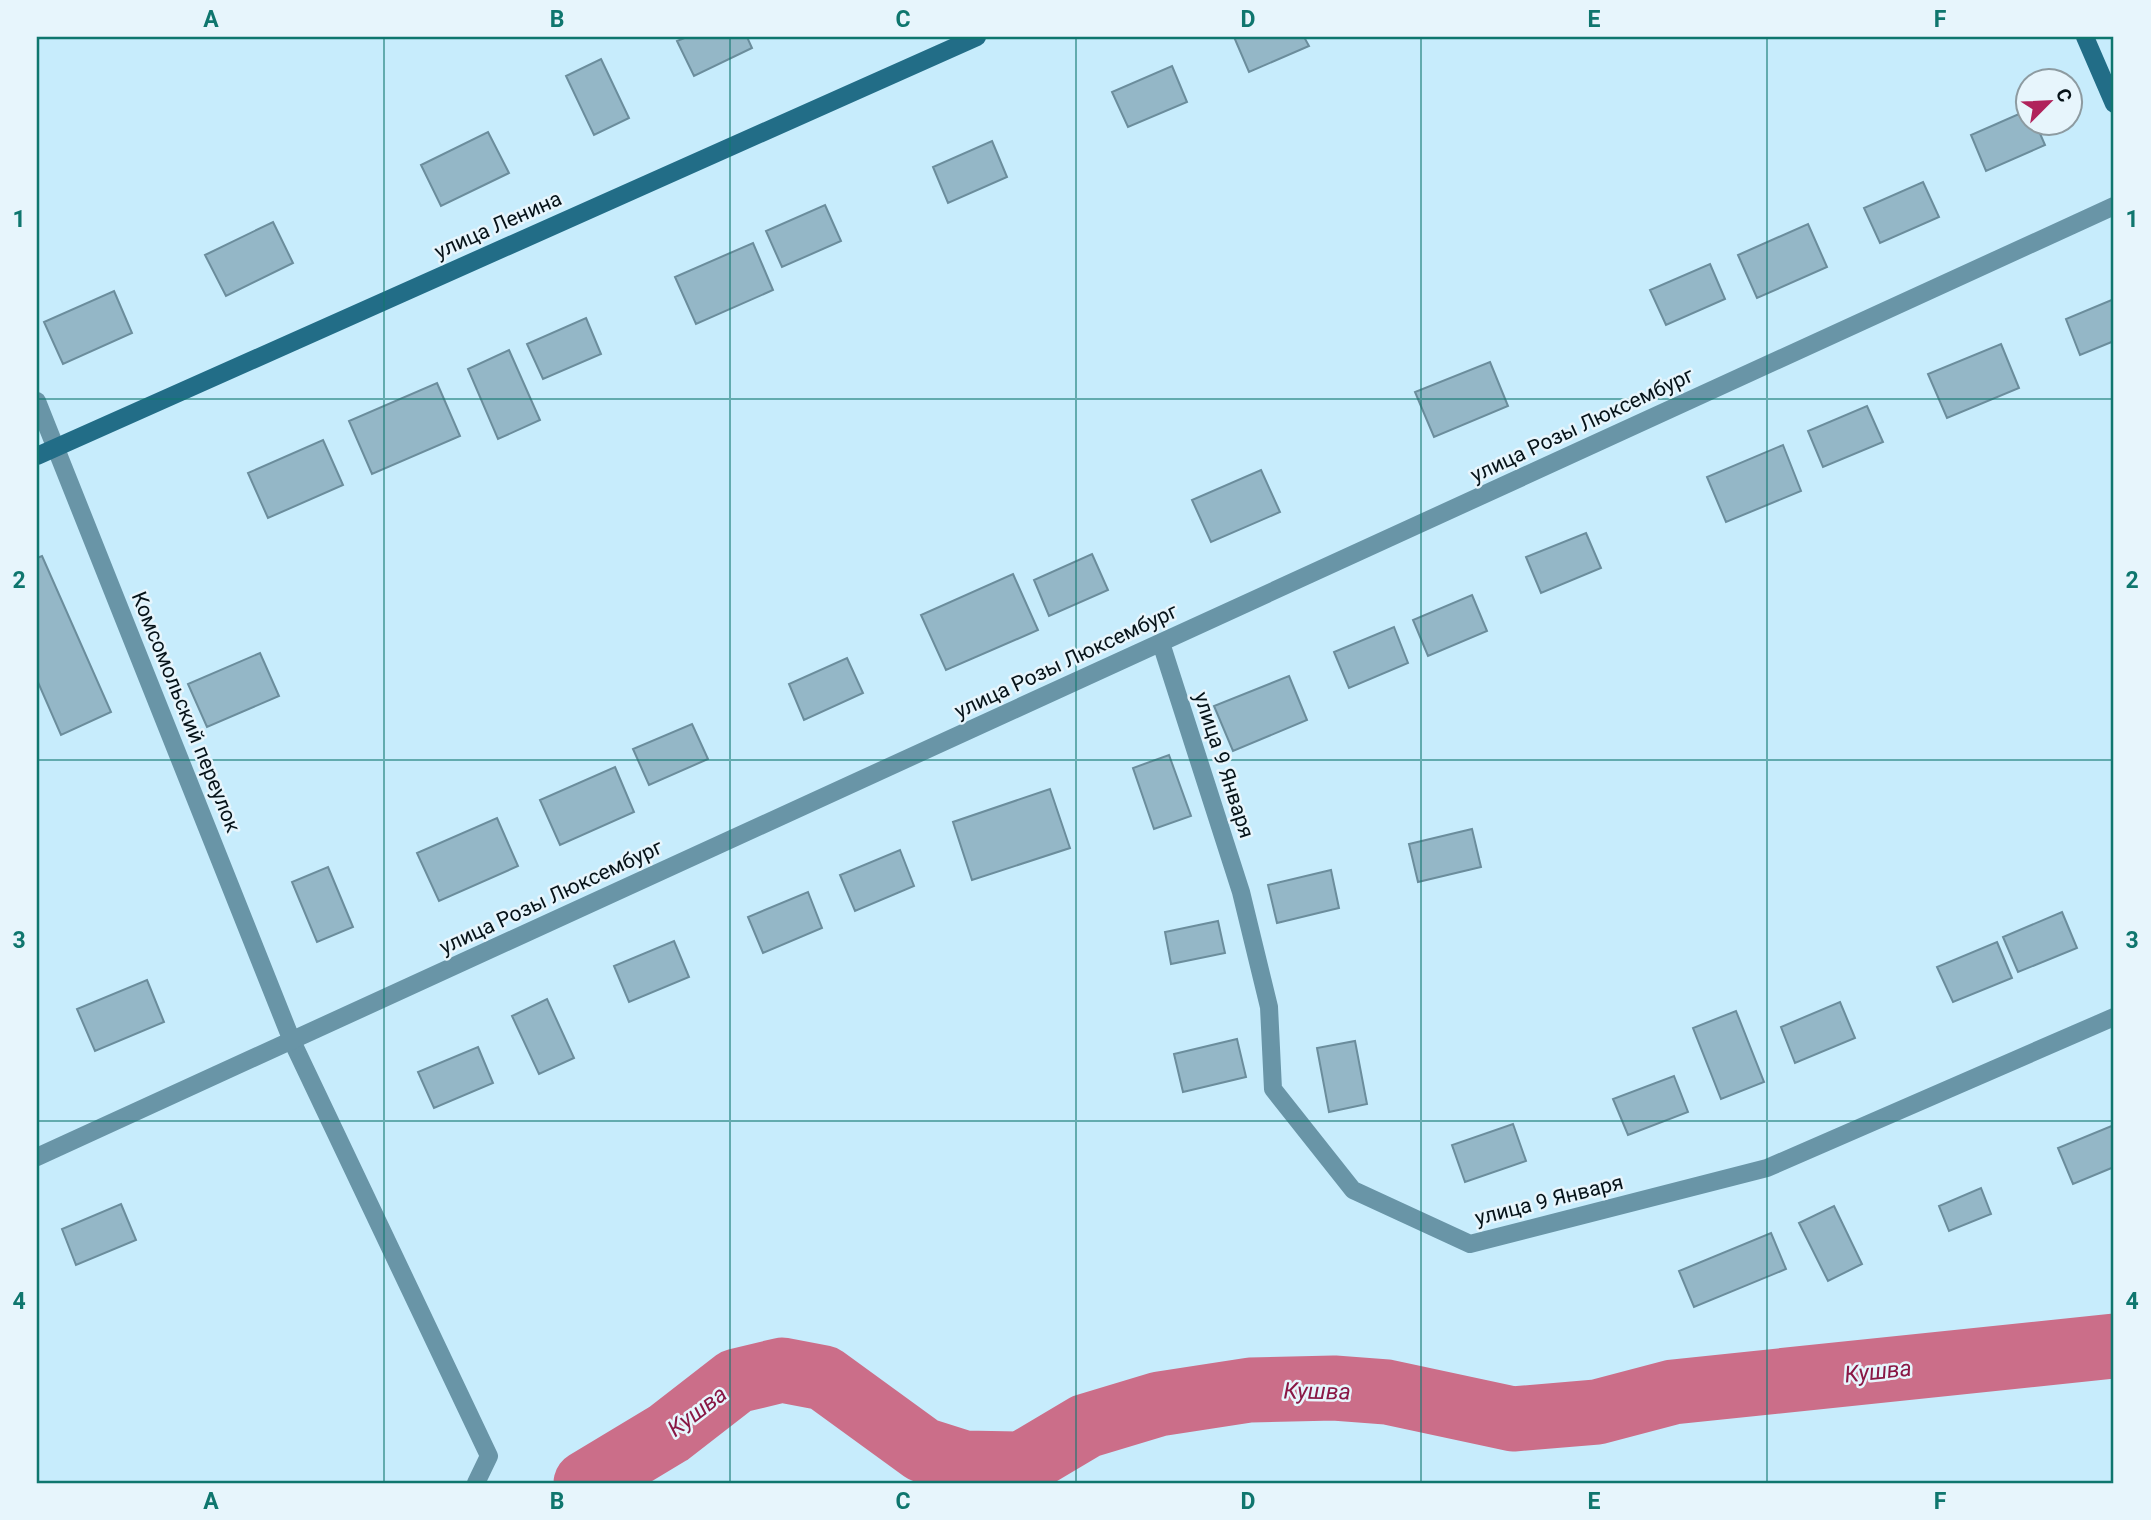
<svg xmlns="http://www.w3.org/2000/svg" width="2151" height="1520" font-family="Roboto,sans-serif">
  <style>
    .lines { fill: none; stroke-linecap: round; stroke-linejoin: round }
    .river { stroke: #cb6e89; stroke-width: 65 }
    .building { fill: #94b7c7; stroke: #6b8d9c; stroke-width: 2 }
    .service { stroke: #6995a7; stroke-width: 18 }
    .minor { stroke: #6995a7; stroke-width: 18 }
    .secondary { stroke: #226d87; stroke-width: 18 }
    .grid { fill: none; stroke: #0f766e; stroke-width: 2; stroke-opacity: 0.55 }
    .labels { text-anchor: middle; stroke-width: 5; stroke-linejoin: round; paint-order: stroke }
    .street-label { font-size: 21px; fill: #061319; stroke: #e7f5fc }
    .water-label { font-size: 23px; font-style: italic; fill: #891745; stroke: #e7f5fc }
    .neatline { fill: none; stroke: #0f766e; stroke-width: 2.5 }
    .grid-label { font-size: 23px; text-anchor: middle; font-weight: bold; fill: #0f766e }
  </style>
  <rect width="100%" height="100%" fill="#c7ecfc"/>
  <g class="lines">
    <!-- river -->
    <path class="river" d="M586,1483l83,-50 67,-52 46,-11 42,8 99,72 41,13 58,1 64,-38 73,-22 91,-14 84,-2 53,4 126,27 84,-7 76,-20 441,-46"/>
  </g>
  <!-- building -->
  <path class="building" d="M687,37h60l5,11 -58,28 -17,-35z
    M1234,37h70l5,9 -60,26z
    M601,59l28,59 -35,17 -28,-59z
    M1172,66l15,36 -59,25 -16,-35z
    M2028,110v12h7l10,23 -59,26 -15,-36z
    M488,132l21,41 -68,33 -20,-41z
    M992,141l15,36 -59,26 -15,-36z
    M1923,182l16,35 -59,26 -16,-35z
    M825,205l16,36 -59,26 -16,-36z
    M273,222l20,41 -67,33 -21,-41z
    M1808,224l19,43 -70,31 -19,-43z
    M753,243l20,47 -77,34 -21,-47z
    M1710,264l15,35 -59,26 -16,-35z
    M114,291l18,42 -69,31 -19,-42z
    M2114,299v42l-34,14 -14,-36z
    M586,318l15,36 -58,25 -16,-35z
    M2001,344l18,44 -72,30 -19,-44z
    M509,350l31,70 -42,19 -30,-70z
    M1490,362l18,44 -74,31 -19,-45z
    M437,383l23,53 -88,38 -23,-53z
    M1867,406l16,36 -60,25 -15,-36z
    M323,440l20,45 -75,33 -20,-45z
    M1783,445l18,46 -75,31 -19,-45z
    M1261,470l19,42 -69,30 -19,-42z
    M1586,533l15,35 -60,25 -15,-36z
    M1092,554l16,36 -59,26 -15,-36z
    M42,556l69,156 -50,23 -24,-55v-122z
    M1013,574l25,56 -92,40 -25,-55z
    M1472,595l15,36 -59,25 -15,-36z
    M1394,627l14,36 -59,25 -15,-36z
    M260,653l19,43 -72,31 -19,-43z
    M847,658l16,35 -59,27 -15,-36z
    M1289,676l18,44 -74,31 -19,-45z
    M692,724l16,35 -59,26 -16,-36z
    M1169,755l22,61 -37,13 -21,-61z
    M615,767l19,45 -74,33 -20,-45z
    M1050,789l20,59 -98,32 -19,-58z
    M497,818l21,48 -79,35 -22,-48z
    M1472,829l9,38 -63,15 -9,-38z
    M900,850l14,36 -59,25 -15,-36z
    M328,867l25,60 -36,15 -25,-60z
    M1331,870l8,38 -62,15 -9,-38z
    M808,892l14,36 -59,25 -15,-36z
    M2062,912l15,36 -59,24 -15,-35z
    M1218,921l7,32 -54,11 -6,-32z
    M674,941l15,36 -60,25 -15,-36z
    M1997,942l15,36 -59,24 -16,-35z
    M147,980l17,42 -69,29 -18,-42z
    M547,999l27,59 -35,16 -27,-58z
    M1840,1002l15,36 -60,25 -14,-36z
    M1736,1011l28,71 -43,17 -28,-71z
    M1237,1039l9,38 -63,15 -9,-38z
    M1355,1041l12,63 -38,8 -12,-64z
    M478,1047l15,36 -59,25 -16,-36z
    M1674,1076l14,36 -60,23 -15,-36z
    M1513,1124l13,37 -61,21 -13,-37z
    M2114,1125v42l-41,17 -15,-36z
    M1981,1188l10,26 -42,17 -10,-25z
    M121,1204l15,36 -60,25 -14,-36z
    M1834,1206l28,58 -34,17 -29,-58z
    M1771,1233l15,36 -92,38 -15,-36z"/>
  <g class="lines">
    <!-- service -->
    <path class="service" d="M292,1041l197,415 -13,27"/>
    <!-- minor -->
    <path class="minor" d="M37,401l255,640
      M1161,643l80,249 28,115 4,82 80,101 117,54 297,-76 347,-151
      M37,1157l2077,-951"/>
    <!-- secondary -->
    <path class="secondary" d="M2085,37l29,67
      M37,456l940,-419"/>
  </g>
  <!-- grid -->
  <path class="grid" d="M384,37v1446M730,37v1446M1076,37v1446M1421,37v1446M1767,37v1446M37,399h2077M37,760h2077M37,1121h2077"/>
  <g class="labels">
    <!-- street labels -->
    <g class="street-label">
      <text transform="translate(498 225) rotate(-24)" y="7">улица Ленина</text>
      <text transform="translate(1582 425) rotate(-25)" y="7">улица Розы Люксембург</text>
      <text transform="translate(1066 661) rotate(-25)" y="7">улица Розы Люксембург</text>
      <text transform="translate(186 712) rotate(68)" y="7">Комсомольский переулок</text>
      <text transform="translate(1224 765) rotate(72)" y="7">улица 9 Января</text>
      <text transform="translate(551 897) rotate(-25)" y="7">улица Розы Люксембург</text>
      <text transform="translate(1549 1200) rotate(-14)" y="7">улица 9 Января</text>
    </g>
    <!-- water labels -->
    <g class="water-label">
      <text transform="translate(1878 1371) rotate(-6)" y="8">Кушва</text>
      <text transform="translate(1317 1391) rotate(1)" y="8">Кушва</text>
      <text transform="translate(697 1411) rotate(-37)" y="8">Кушва</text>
    </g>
  </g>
  <!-- border -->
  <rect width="2151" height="1520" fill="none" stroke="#e7f5fc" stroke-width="77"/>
  <!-- north arrow -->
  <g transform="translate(2049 102) rotate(66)"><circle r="33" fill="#e7f5fc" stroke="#8d9ba1" stroke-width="2"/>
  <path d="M0-5L12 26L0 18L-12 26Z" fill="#b0225b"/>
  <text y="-10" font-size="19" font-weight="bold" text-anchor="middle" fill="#061319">С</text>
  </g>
  <rect x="38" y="38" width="2074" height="1444" class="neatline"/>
  <g class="grid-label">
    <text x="211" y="27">A</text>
    <text x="557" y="27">B</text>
    <text x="903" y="27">C</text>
    <text x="1248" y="27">D</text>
    <text x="1594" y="27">E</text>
    <text x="1940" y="27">F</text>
    <text x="19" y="227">1</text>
    <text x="2132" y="227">1</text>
    <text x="19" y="588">2</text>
    <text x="2132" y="588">2</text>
    <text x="19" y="948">3</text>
    <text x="2132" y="948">3</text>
    <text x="19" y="1309">4</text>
    <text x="2132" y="1309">4</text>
    <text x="211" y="1509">A</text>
    <text x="557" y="1509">B</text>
    <text x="903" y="1509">C</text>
    <text x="1248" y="1509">D</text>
    <text x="1594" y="1509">E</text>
    <text x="1940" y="1509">F</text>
  </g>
</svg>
